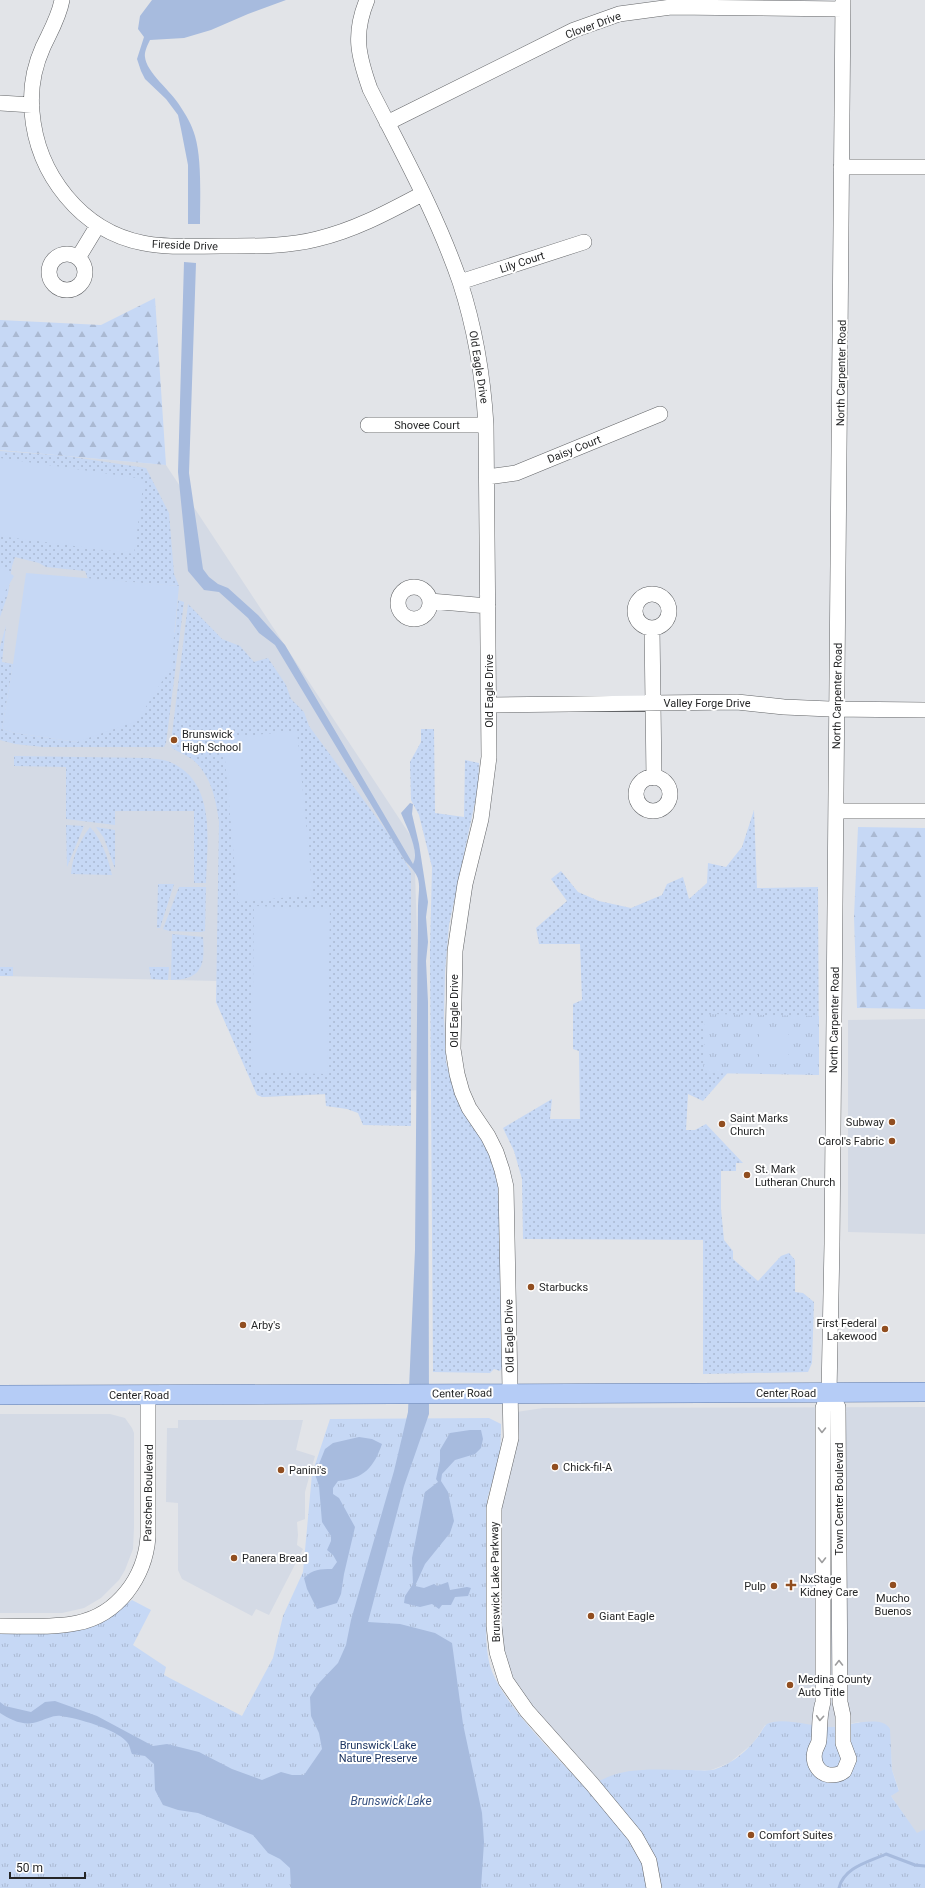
<svg xmlns="http://www.w3.org/2000/svg" width="925" height="1888" font-family="Roboto,sans-serif">
  <style>
    .built { fill: #d4dae5 }
    .grass { fill: url(#grass-dots) }
    .forest { fill: url(#forest-firs) }
    .park { fill: url(#park-tufts) }
    .garden { fill: #c6d8f5 }
    .water { fill: #a7bbde }
    .lines { fill: none; stroke-linecap: round; stroke-linejoin: round }
    .stream { stroke: #a7bbde; stroke-width: 3 }
    .minor-casing { stroke: #626467; stroke-width: 16 }
    .major-casing { stroke: #627caa; stroke-width: 20 }
    .minor { stroke: #fff; stroke-width: 15 }
    .major { stroke: #b5ccf6; stroke-width: 19 }
    .oneway { stroke: #9d9d9e }
    .poi-dot { fill: #914e20; stroke: #fff; stroke-width: 1.5 }
    .labels { text-anchor: middle; stroke-width: 4; stroke-linejoin: round; paint-order: stroke }
    .street-label { font-size: 11px; fill: #252627; stroke: #fff }
    .poi-label { font-size: 11px; fill: #252627; stroke: #fff; text-anchor: start }
    .park-label { font-size: 11px; fill: #1d3561; stroke: #fff }
    .water-label { font-size: 12px; font-style: italic; fill: #385280; stroke: #fff }
  </style>
  <defs>
    <pattern id="grass-dots" width="8" height="8" patternUnits="userSpaceOnUse"><rect width="8" height="8" fill="#c6d8f5"/><path d="M2 2h.1M6 6h.1" fill="none" stroke="#aab9d2" stroke-width="1.8" stroke-linecap="round"/></pattern>
    <pattern id="forest-firs" width="22" height="20" patternUnits="userSpaceOnUse"><rect width="22" height="20" fill="#c6d8f5"/><path d="M5 1l3.5 6h-7zM16 11l3.5 6h-7z" fill="#aab9d2"/></pattern>
    <pattern id="park-tufts" width="24" height="20" patternUnits="userSpaceOnUse"><rect width="24" height="20" fill="#c6d8f5"/><path d="M3 7l-1-3M5 7V3M7 7l1-3M15 17l-1-3M17 17v-4M19 17l1-3" fill="none" stroke="#aab9d2"/></pattern>
  </defs>
  <rect width="100%" height="100%" fill="#e2e4e8"/>
  <!-- built -->
  <path class="built" d="M0,450l166,15 248,376 8,249 -160,7 -44,-116 -218,-5z
    M925,1019v215l-77,-2v-212z
    M925,1407v422l-8,5 -26,-38 8,-6 -7,-20 -1,-18 -32,-30 -26,5 -68,-2 -11,17 -9,8 -16,13 -18,7h-61l-58,14 -86,-103 -12,-55v-118l16,-95 33,-5z
    M0,1414h110l15,4 7,10 2,5v94l-1,22 -8,21 -6,10 -18,18 -17,10 -22,5h-62z
    M178,1420h125l-7,30 19,6 -10,36v27l-8,3 1,13 -1,10 6,4 -34,66 -13,-6 -4,7 -70,-37 -4,-9v-67l-12,-1 1,-74h11z"/>
  <!-- grass -->
  <path class="grass" d="M0,451l66,5 80,12 23,45 5,61 5,12 -91,-7 -3,-8 -39,-4 -7,-4 -24,-6 -3,9 -4,28 -8,23z
    M178,600l6,2 -18,141 -2,4h-121l-28,-3 -15,-4v-93l6,-22 -4,37 11,2 -11,65 13,4 62,9 98,-110z
    M188,604l34,35 18,7 14,16 14,-4 18,27 5,14 13,13 5,14 81,110 21,36v254l-48,-1 -5,-12 -11,-4 -21,-3 -1,-12 -63,3 -5,-2 -41,-93 3,-180c-3,-23 -8,-47 -27,-63 -6,-4 -14,-7 -20,-11l-1,-6z
    M421,729h13l1,84 29,4 1,-57 14,3 -1,25 -29,137 -4,47 -1,44 2,46 9,31 17,31 14,19 14,46 2,179 -2,3 -6,-2 -4,4 -57,-1 -3,-421 2,-84 -13,-52 -8,-15 -1,-38 11,-20z
    M14,756l134,2c7,1 15,1 22,4 47,20 37,79 36,121h-12v-72h-79v14l-49,-6v-52l-52,-1z
    M754,810l3,78 61,-1 1,188 -88,-6 -28,32 -15,-7 -2,36h9l11,-6 37,39h-7v8h-15v38l3,31 9,11v8l25,22 23,-25 8,-3 6,7v32l8,1 11,9 -2,61 -4,9 -105,2v-134l-180,-1 -1,-60 -8,-28 -11,-23 49,-29 -2,20h30l-1,-68 -6,-2v-45l9,-4 -2,-56h-41l-3,-16 31,-27 -16,-22 10,-8 17,21 21,9 32,7 31,-13 5,-11 16,-7 6,22 18,-16 1,-20 18,4 16,-20z
    M66,825l18,1 -17,41z
    M90,827c12,13 18,31 22,48l-41,-1c1,-17 9,-33 19,-47z
    M96,827l19,3v39l-11,-31z
    M158,884h16l-14,44h-3z
    M179,887h27l-1,44 -4,1 -32,-1 -6,-2z
    M172,934l31,3c2,27 0,43 -32,43z
    M0,967h13v9h-13z
    M149,967h20l-1,13 -17,-1z"/>
  <!-- forest -->
  <path class="forest" d="M155,298l11,167 -166,-15v-130l101,5z
    M858,827l67,1v181l-68,-1 -3,-91z"/>
  <!-- park -->
  <path class="park" d="M705,1014l114,2v59l-116,-2z
    M489,1418l12,6c0,14 0,28 -4,42 -3,11 -7,22 -10,34l-1,129c0,13 1,25 4,37 13,40 68,91 97,124 28,-25 65,-20 101,-20 7,0 17,1 24,0 17,-4 34,-18 44,-31 4,-4 7,-12 11,-15 15,-8 50,4 66,3 14,-1 49,-13 57,2l2,41 7,21 -8,5 26,37 8,-4v59h-925v-255l107,-15 25,-18 19,10 -18,35 33,22 -2,8 78,41 31,-58 10,-42 20,-44 9,-98 18,-55z"/>
  <!-- garden -->
  <path class="garden" d="M0,458l144,21 -10,75 -134,-18z
    M0,566l14,10 -14,24z
    M26,573l153,13 -8,81 -34,54 -60,21 -62,-9 -13,-4 11,-65z
    M297,731l16,164 -75,7 -15,-164z
    M254,906l76,3 -3,165 -75,-2z
    M759,1031h29v33h-29z"/>
  <!-- water -->
  <path class="water" d="M152,0h134l-38,14 -37,16 -27,8 -34,2c-2,4 -6,12 -5,17 1,15 27,35 35,49 6,9 12,19 15,30 7,24 5,63 5,88h-12v-59l-7,-36 -3,-14 -12,-16 -21,-20 -4,-8 -4,-12 7,-22 -6,-8 2,-13z
    M184,262l12,1 -7,210 14,96 6,8 9,7 10,4 30,27 27,30 128,219c7,-13 -7,-38 -12,-51l9,-10 3,1 -1,10 7,30 9,58 -2,15 2,25 -2,19 2,41 1,412 -25,72 -36,136 32,2 35,9 17,10 11,81 19,89 2,29 -3,46h-190l-1,-20 -10,-9 -12,-6 -15,-18 -55,-22 -20,-3 -15,-5 -8,-15 -1,-26 -9,-8 -13,-2c-2,-5 -2,-9 -6,-13 -11,-12 -49,-23 -65,-25 -8,-1 -14,3 -21,5 -14,6 -28,0 -40,-8v-11l5,4 26,6 14,-10 10,-1 42,15 56,30 14,-2 32,8 33,17 30,11 19,-8 11,3h12l18,-26 -3,-16 -8,-17 -1,-19 9,-14 19,-20 8,-18 5,-25 43,-149 14,-59 7,-162 3,-344c1,-24 5,-27 -13,-45l-130,-216 -16,-12 -11,-15 -29,-26 -15,-2 -16,-19 -10,-99z
    M470,1430h11l2,9 -2,9 -6,6 -20,6 -13,14 -1,7 7,11 6,29 -4,12 -25,31 -10,22 9,2 10,-4 3,2 11,-4 2,8 17,-3 4,1 -3,8 -13,1 -4,8h-9l-3,4 -7,-5 -12,3 -16,-4 1,-7 8,-12 -1,-26 13,-66 13,-10 -2,-3 4,-18v-11l10,-17z
    M359,1437l13,2 10,5c-8,23 -18,35 -44,37l-5,7v6l6,4 16,29 -11,47 -3,20 -4,9 -20,6 -10,-20 -3,-11c9,-9 16,-9 28,-9l5,-7 -4,-7 -6,-5 4,-9v-5l-9,-14 -3,-36 -4,-12 10,-25 8,-6z"/>
  <g class="lines">
    <!-- stream -->
    <path class="stream" d="M839,1888c5,-21 30,-26 47,-34l29,11 10,1"/>
    <!-- minor casing -->
    <g class="minor-casing">
      <path id="minor" d="M62,0c-3,17 -12,32 -19,47 -9,20 -13,44 -11,65 5,62 49,119 111,131 25,5 52,3 78,3 32,0 65,1 96,-7 38,-9 71,-27 105,-45
        M367,0c-14,34 -9,55 3,89 32,63 67,126 90,193 15,46 23,94 26,143l3,332 -8,62 -16,65 -10,67 -2,98 4,25 5,18 7,16 19,28 8,16 6,18 4,17 5,251 -17,70v118l3,26 9,29 21,30 65,73 43,52 14,25 5,27
        M0,103l32,2
        M387,123l187,-93 45,-16 52,-7 172,2
        M841,167h84
        M49 272a18 18 0 1 1 36 0a18 18 0 1 1-36 0Z
        M78,258l20,-33
        M460,282l124,-40
        M368,425h118
        M487,477l29,-4 144,-59
        M398 603a16 16 0 1 1 32 0a16 16 0 1 1-32 0Z
        M635 611a17 17 0 1 1 34 0a17 17 0 1 1-34 0Z
        M430,601l58,5
        M652,628l2,150
        M489,705l248,-3 47,5 46,2 95,1
        M636 794a17 17 0 1 1 34 0a17 17 0 1 1-34 0Z
        M836,811h89
        M829,1393l9,14 2,295 3,14v27l6,16 -5,12c-5,4 -9,4 -15,4 -11,-2 -17,-13 -14,-24 1,-4 4,-7 4,-11 1,-14 0,-25 4,-38v-294l6,-15 3,-149 11,-1244
        M0,1626c25,0 52,2 77,-3 41,-8 68,-46 71,-86v-142"/>
    </g>
    <!-- major casing -->
    <g class="major-casing">
      <path id="major" d="M0,1395c308,1 617,-3 925,-3"/>
    </g>
    <!-- minor -->
    <use href="#minor" class="minor"/>
    <!-- major -->
    <use href="#major" class="major"/>
  </g>
  <!-- one-way arrows -->
  <defs><path id="oneway-chevron" d="M-2-3.5L2.5 0L-2 3.5" fill="none" stroke-width="1.6" stroke-linecap="round" stroke-linejoin="round"/></defs>
  <g class="oneway">
    <use href="#oneway-chevron" transform="translate(822 1430) rotate(91)"/>
    <use href="#oneway-chevron" transform="translate(822 1560) rotate(90)"/>
    <use href="#oneway-chevron" transform="translate(839 1663) rotate(-90)"/>
    <use href="#oneway-chevron" transform="translate(820 1718) rotate(94)"/>
  </g>
  <!-- markers -->
  <g class="poi-dot">
    <circle cx="174" cy="740" r="4"/>
    <circle cx="892" cy="1122" r="4"/>
    <circle cx="722" cy="1124" r="4"/>
    <circle cx="892" cy="1141" r="4"/>
    <circle cx="747" cy="1175" r="4"/>
    <circle cx="531" cy="1287" r="4"/>
    <circle cx="243" cy="1325" r="4"/>
    <circle cx="885" cy="1329" r="4"/>
    <circle cx="555" cy="1467" r="4"/>
    <circle cx="281" cy="1470" r="4"/>
    <circle cx="234" cy="1558" r="4"/>
    <path d="M789 1579h4v4h4v4h-4v4h-4v-4h-4v-4h4z"/>
    <circle cx="893" cy="1585" r="4"/>
    <circle cx="774" cy="1586" r="4"/>
    <circle cx="591" cy="1616" r="4"/>
    <circle cx="790" cy="1685" r="4"/>
    <circle cx="751" cy="1835" r="4"/>
  </g>
  <g class="labels">
    <!-- street labels -->
    <g class="street-label">
      <text transform="translate(593 25) rotate(-20)" y="4">Clover Drive</text>
      <text transform="translate(185 245) rotate(2)" y="4">Fireside Drive</text>
      <text transform="translate(522 262) rotate(-18)" y="4">Lily Court</text>
      <text transform="translate(479 367) rotate(81)" y="4">Old Eagle Drive</text>
      <text transform="translate(841 373) rotate(-89)" y="4">North Carpenter Road</text>
      <text x="427" y="429">Shovee Court</text>
      <text transform="translate(574 449) rotate(-22)" y="4">Daisy Court</text>
      <text transform="translate(489 691) rotate(-90)" y="4">Old Eagle Drive</text>
      <text transform="translate(837 696) rotate(-89)" y="4">North Carpenter Road</text>
      <text x="707" y="707">Valley Forge Drive</text>
      <text transform="translate(454 1011) rotate(-90)" y="4">Old Eagle Drive</text>
      <text transform="translate(834 1020) rotate(-89)" y="4">North Carpenter Road</text>
      <text transform="translate(509 1336) rotate(-91)" y="4">Old Eagle Drive</text>
      <text transform="translate(462 1393) rotate(-1)" y="4">Center Road</text>
      <text x="786" y="1397">Center Road</text>
      <text x="139" y="1399">Center Road</text>
      <text transform="translate(148 1493) rotate(-89)" y="4">Parschen Boulevard</text>
      <text transform="translate(839 1499) rotate(-90)" y="4">Town Center Boulevard</text>
      <text transform="translate(495 1582) rotate(-91)" y="4">Brunswick Lake Parkway</text>
    </g>
    <!-- poi labels -->
    <g class="poi-label">
      <text x="182" y="738">Brunswick<tspan x="182" dy="13">High School</tspan></text>
      <text x="730" y="1122">Saint Marks<tspan x="730" dy="13">Church</tspan></text>
      <text x="884" y="1126" text-anchor="end">Subway</text>
      <text x="884" y="1145" text-anchor="end">Carol's Fabric</text>
      <text x="755" y="1173">St. Mark<tspan x="755" dy="13">Lutheran Church</tspan></text>
      <text x="539" y="1291">Starbucks</text>
      <text x="877" y="1327" text-anchor="end">First Federal<tspan x="877" dy="13">Lakewood</tspan></text>
      <text x="251" y="1329">Arby's</text>
      <text x="563" y="1471">Chick-fil-A</text>
      <text x="289" y="1474">Panini's</text>
      <text x="242" y="1562">Panera Bread</text>
      <text x="800" y="1583">NxStage<tspan x="800" dy="13">Kidney Care</tspan></text>
      <text x="766" y="1590" text-anchor="end">Pulp</text>
      <text x="893" y="1602" text-anchor="middle">Mucho<tspan x="893" dy="13">Buenos</tspan></text>
      <text x="599" y="1620">Giant Eagle</text>
      <text x="798" y="1683">Medina County<tspan x="798" dy="13">Auto Title</tspan></text>
      <text x="759" y="1839">Comfort Suites</text>
    </g>
    <!-- park labels -->
    <g class="park-label">
      <text x="378" y="1749">Brunswick Lake<tspan x="378" dy="13">Nature Preserve</tspan></text>
    </g>
    <!-- water labels -->
    <g class="water-label">
      <text x="391" y="1805">Brunswick Lake</text>
    </g>
  </g>
  <!-- scale -->
  <path d="M10 1872v6h75v-6" fill="none" stroke="#252627" stroke-width="2"/>
  <text x="16" y="1872" font-size="12" fill="#252627" stroke="#ffffff" stroke-width="3" paint-order="stroke">50 m</text>
</svg>
